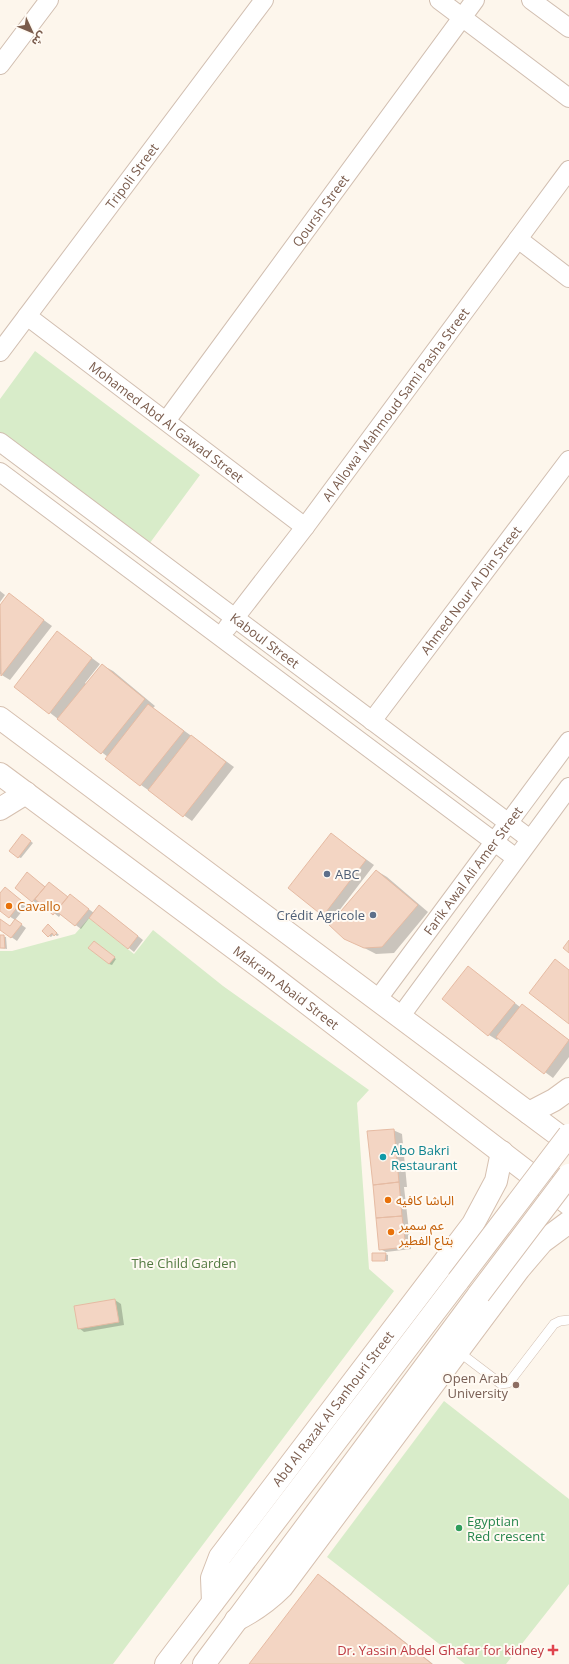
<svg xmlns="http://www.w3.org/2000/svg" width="569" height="1664" font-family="'Open Sans','Noto Sans Arabic',sans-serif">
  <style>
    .green { fill: #d8ecc9 }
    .shadow { fill: #0003 }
    .building { fill: #f3d5c3; stroke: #e6bba3 }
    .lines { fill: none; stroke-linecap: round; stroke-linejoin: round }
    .lane-casing { stroke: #d1beb0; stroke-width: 10 }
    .street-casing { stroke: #d1beb0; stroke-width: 20 }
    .secondary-casing { stroke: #d6c0b0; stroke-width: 24 }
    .lane { stroke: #fff; stroke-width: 9 }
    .street { stroke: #fff; stroke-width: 18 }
    .secondary { stroke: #fff; stroke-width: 22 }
    .secondary-bridge-casing { stroke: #d6c0b0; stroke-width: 24; stroke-linecap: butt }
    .secondary-bridge { stroke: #fff; stroke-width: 22 }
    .service-dot { fill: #5c6f8a; stroke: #fffaf3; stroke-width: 1.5 }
    .food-dot { fill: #e8710a; stroke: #fffaf3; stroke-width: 1.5 }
    .culture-dot { fill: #0f9aa8; stroke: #fffaf3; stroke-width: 1.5 }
    .education-dot { fill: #8d6e63; stroke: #fffaf3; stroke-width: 1.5 }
    .leisure-dot { fill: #2e9e5b; stroke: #fffaf3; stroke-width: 1.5 }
    .health-dot { fill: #e0444e; stroke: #fffaf3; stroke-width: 1.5 }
    .labels { text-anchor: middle; stroke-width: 4; stroke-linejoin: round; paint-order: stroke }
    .street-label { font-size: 13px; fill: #7a5c4d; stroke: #fffaf3 }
    .service-label { font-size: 13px; fill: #4e5e75; stroke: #fffaf3; text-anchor: start }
    .food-label { font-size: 13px; fill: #c56008; stroke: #fffaf3; text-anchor: start }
    .culture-label { font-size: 13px; fill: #0d838f; stroke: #fffaf3; text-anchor: start }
    .park-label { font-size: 13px; fill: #537a41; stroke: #fffaf3 }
    .education-label { font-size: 13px; fill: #785e54; stroke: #fffaf3; text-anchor: end }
    .leisure-label { font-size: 13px; fill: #27864d; stroke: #fffaf3; text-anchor: start }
    .health-label { font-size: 13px; fill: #be3a42; stroke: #fffaf3; text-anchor: end }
  </style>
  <rect width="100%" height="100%" fill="#fdf6ec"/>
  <!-- green -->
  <path class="green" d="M35,351l165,124 -56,76 -144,-108v-44z
    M89,918l45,36 19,-24 70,56 146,104 -12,13 12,166 25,22 -281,373h-113v-713h12l63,-17z
    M444,1401l125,98v85l-63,80h-41l-138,-107z"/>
  <!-- shadow -->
  <path class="shadow" d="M0,591l5,4 -5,7z
    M9,595l43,31 -42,54 -10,-6v-67z
    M57,632l43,32 -15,19 1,1 16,-19 11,6 42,35 -2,2 81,59 -42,54 -51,-36 -34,-26 1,-2 -92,-70z
    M331,834l43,31 -42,55 -9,-5z
    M25,837l8,6 -12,15 -3,-1z
    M377,871l10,6 41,35 -34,41 -18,1 -31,-16z
    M27,874l19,13 3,-4 5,3 15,12 6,1 19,14 6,-7 43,34 -9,12 -44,-35 -9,12 -20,-15 -2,3 -19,-15 -2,2 -5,-3 -17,-13z
    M5,888l22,17 -12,15 11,8 -9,13 -17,-12v-10l10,8 5,-7 -15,-10v-15z
    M51,927l8,8 -2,1 -3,-2 -3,3 -2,-1z
    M0,936l6,1 1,12 -7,-1z
    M96,944l20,15 -4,6 -3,-1z
    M468,967l52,40 2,-2 8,5 39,30v17l-16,21 -54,-40 -2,2 -8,-5 -46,-36z
    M393,1130l9,4 5,53h-3l7,62 -25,3 -6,-3z
    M385,1254l3,1v6l-15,-1z
    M115,1300l6,4 3,21 -40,7 -5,-4z
    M318,1575l11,7 104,82h-182z"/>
  <!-- building -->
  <path class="building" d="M9,593l35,27 -43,56 -1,-71z
    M57,631l35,27 -43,56 -35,-27z
    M102,664l43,35 -44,55 -44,-35z
    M148,704l36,27 -44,55 -35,-27z
    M191,735l35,27 -43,55 -35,-27z
    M331,833l35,27 -43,56 -35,-28z
    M22,834l9,7 -13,17 -9,-7z
    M376,870l42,35 -36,42 -18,1 -20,-9 -15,-14z
    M27,872l18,15 -13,15 -17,-14z
    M49,882l19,15 -15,18 -18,-16z
    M5,887l17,14 -13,17 -9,-7v-18z
    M70,894l19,15 -14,17 -19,-15z
    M99,905l39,31 -10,13 -39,-31z
    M0,919l10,7 5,-7 7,5 -11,14 -11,-8z
    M48,924l9,9 -3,3 -2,-3 -4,4 -6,-6z
    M0,935h4l1,13h-5z
    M569,940v13l-6,-5z
    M94,941l21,16 -6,7 -21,-16z
    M555,959l14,11v54l-40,-31z
    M468,966l47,37 -27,33 -46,-37z
    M522,1004l47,36 -25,34 -48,-37z
    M394,1129l5,53 -26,3 -6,-54z
    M399,1182l3,34 -26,2 -3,-33z
    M402,1216l4,31 -27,3 -3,-32z
    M372,1253h14l-1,8h-13z
    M115,1299l4,23 -41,7 -4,-23z
    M318,1574l114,90h-183z"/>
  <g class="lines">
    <!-- lane casing -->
    <g class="lane-casing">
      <path id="lane" d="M459,1352l42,32 7,-1 3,-3 43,-56 6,-3 9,-1"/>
    </g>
    <!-- street casing -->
    <g class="street-casing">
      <g id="street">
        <path d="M439,0l130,98"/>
        <path d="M531,0l38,28"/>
        <path d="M0,65l49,-65"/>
        <path d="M518,239l51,39"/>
        <path id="s1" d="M27,316l278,211"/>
        <path id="s2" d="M0,352l264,-352"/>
        <path id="s3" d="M166,421l309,-421"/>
        <path id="s4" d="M0,442l530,397"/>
        <path d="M0,472l516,386"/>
        <path id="s5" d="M227,628l78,-101 264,-357"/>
        <path id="s6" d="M372,721l197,-261"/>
        <path id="s7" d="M377,1000l192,-259"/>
        <path d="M400,1017l169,-230"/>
      </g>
    </g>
    <!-- secondary casing -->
    <g class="secondary-casing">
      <g id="secondary">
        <path d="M0,718l569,425"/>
        <path id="s8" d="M0,774l265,197 304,233"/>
        <path d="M0,809l26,-16"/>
        <path d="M529,1113l25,-13 15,-11"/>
        <path id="s9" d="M213,1602l-1,-24 8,-21 253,-333 23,-43 6,-29"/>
        <path d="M236,1620c18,-9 32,-19 46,-33l237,-318 23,-27 27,-20"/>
        <path d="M166,1664l292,-383"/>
        <path d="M204,1664l275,-370"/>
      </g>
    </g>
    <!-- lane -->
    <use href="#lane" class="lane"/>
    <!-- street -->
    <use href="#street" class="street"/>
    <!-- secondary -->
    <use href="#secondary" class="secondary"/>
    <!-- secondary-bridge casing -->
    <g class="secondary-bridge-casing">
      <path id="secondary-bridge" d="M458,1281l111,-146
        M479,1294l90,-119"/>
    </g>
    <!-- secondary-bridge -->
    <use href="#secondary-bridge" class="secondary-bridge"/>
  </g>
  <!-- markers -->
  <g class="service-dot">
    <circle cx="327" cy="874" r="4"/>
    <circle cx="373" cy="915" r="4"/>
  </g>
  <g class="food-dot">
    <circle cx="9" cy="906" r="4"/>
    <circle cx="388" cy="1200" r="4"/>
    <circle cx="391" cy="1232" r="4"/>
  </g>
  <circle class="culture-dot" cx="383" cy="1157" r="4"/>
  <circle class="education-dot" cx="516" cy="1385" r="4"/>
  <circle class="leisure-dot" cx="459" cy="1528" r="4"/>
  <path class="health-dot" d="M551 1644h4v4h4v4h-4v4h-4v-4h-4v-4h4z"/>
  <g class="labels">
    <!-- street labels -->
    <g class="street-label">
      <text dy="5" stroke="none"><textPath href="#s2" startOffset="220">Tripoli Street</textPath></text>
      <text dy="5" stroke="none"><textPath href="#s3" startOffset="261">Qoursh Street</textPath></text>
      <text dy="5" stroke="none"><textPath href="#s5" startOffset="280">Al Allowa' Mahmoud Sami Pasha Street</textPath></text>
      <text dy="5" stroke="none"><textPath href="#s1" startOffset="175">Mohamed Abd Al Gawad Street</textPath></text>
      <text dy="5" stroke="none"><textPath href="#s6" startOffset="164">Ahmed Nour Al Din Street</textPath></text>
      <text dy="5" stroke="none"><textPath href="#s4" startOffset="331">Kaboul Street</textPath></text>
      <text dy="5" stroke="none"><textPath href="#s7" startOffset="161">Farik Awal Ali Amer Street</textPath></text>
      <text dy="5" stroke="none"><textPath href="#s8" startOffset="357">Makram Abaid Street</textPath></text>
      <text dy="5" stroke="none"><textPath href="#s9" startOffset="233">Abd Al Razak Al Sanhouri Street</textPath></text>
    </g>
    <!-- service labels -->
    <g class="service-label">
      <text x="335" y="879">ABC</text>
      <text x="365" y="920" text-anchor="end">Crédit Agricole</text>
    </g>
    <!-- food labels -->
    <g class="food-label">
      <text x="17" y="911">Cavallo</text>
      <text x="396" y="1205">الباشا كافيه</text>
      <text x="399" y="1230">عم سمير<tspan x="399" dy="15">بتاع الفطير</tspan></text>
    </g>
    <!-- culture labels -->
    <g class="culture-label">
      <text x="391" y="1155">Abo Bakri<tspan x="391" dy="15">Restaurant</tspan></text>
    </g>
    <!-- park labels -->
    <g class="park-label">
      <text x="184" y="1268">The Child Garden</text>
    </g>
    <!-- education labels -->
    <g class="education-label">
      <text x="508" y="1383">Open Arab<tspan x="508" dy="15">University</tspan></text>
    </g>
    <!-- leisure labels -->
    <g class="leisure-label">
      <text x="467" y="1526">Egyptian<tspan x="467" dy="15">Red crescent</tspan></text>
    </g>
    <!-- health labels -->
    <g class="health-label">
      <text x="544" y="1655">Dr. Yassin Abdel Ghafar for kidney</text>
    </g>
  </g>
  <!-- north arrow -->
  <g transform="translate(32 32) rotate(134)" stroke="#fffaf3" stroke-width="3" paint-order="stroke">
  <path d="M0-3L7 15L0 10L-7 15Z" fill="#7a5c4d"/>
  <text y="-6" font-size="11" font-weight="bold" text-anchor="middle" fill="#7a5c4d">ش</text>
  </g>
</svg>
